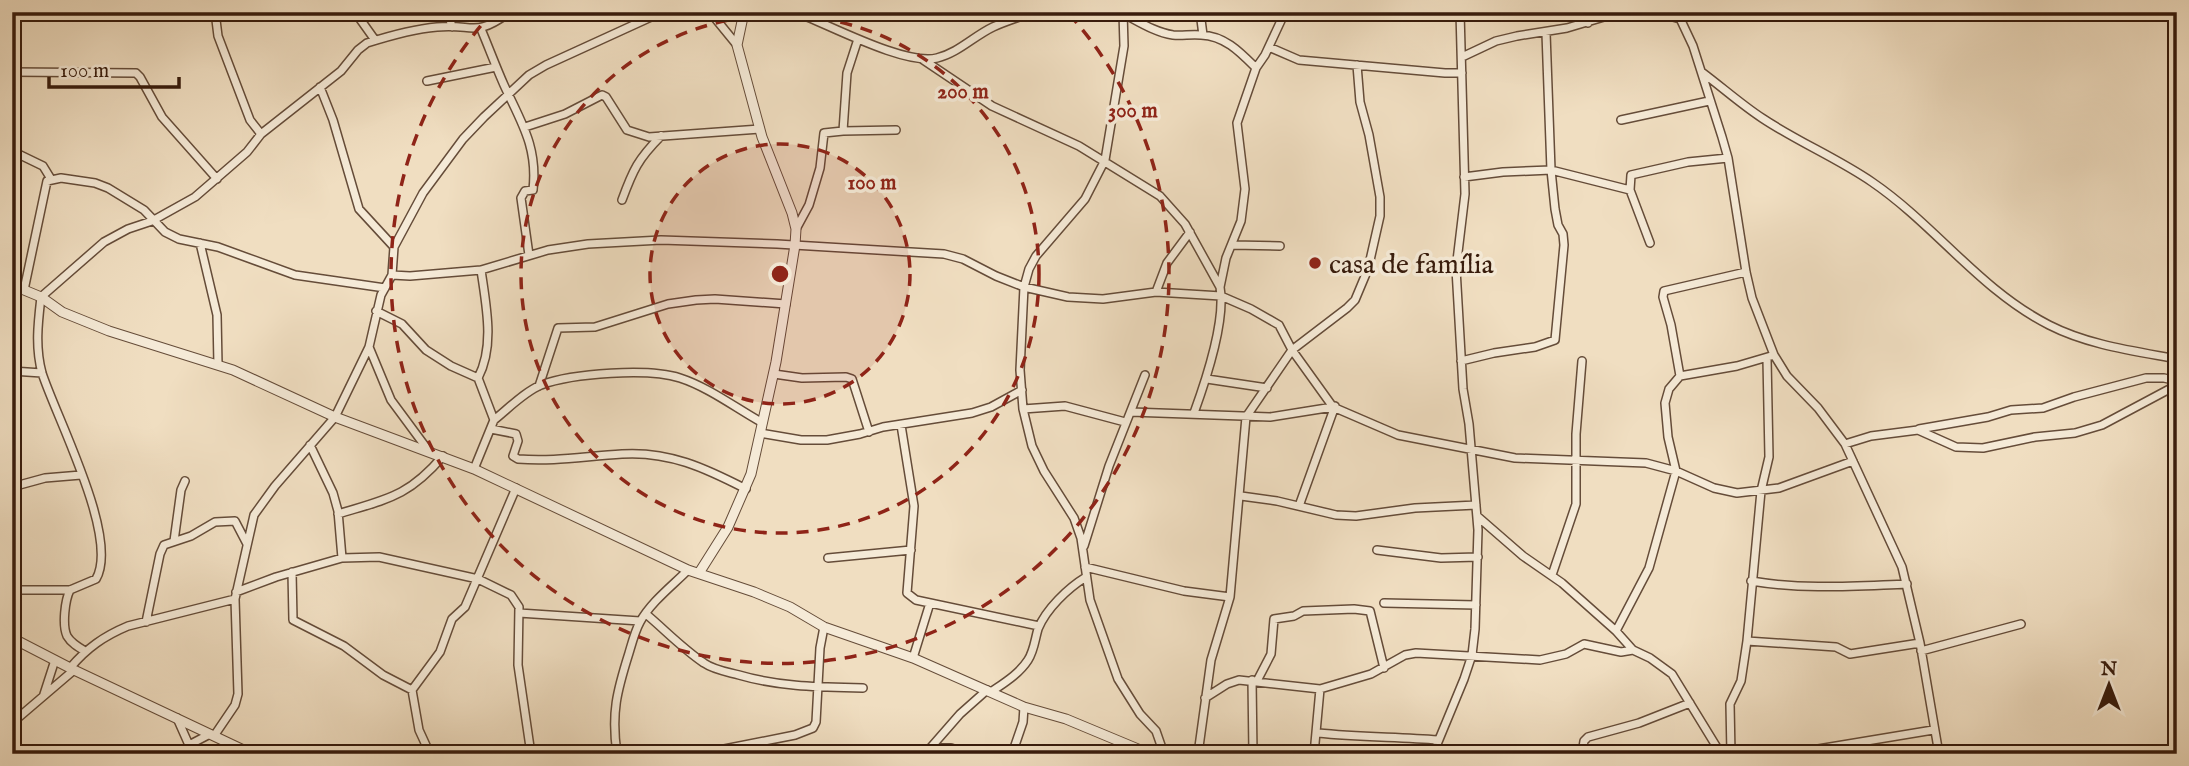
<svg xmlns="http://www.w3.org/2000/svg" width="2189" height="766" font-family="'IM FELL English',serif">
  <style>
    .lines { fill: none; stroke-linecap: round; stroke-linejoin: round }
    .minor-casing { stroke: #654c39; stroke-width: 10 }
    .tertiary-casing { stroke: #654c39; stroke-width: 11 }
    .minor { stroke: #f5ead7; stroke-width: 7 }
    .tertiary { stroke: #f5ead7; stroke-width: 9 }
    .ring { fill: none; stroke: #8f2418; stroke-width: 3.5; stroke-dasharray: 12 9 }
    .poi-dot { fill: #8f2418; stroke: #f5ead7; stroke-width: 2.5 }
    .labels { text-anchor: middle; stroke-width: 7; stroke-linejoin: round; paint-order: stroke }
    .poi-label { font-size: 28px; fill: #371b0c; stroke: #f5ead7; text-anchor: start }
    .centre { fill: #8f2418; stroke: #f5ead7; stroke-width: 3.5 }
    .ring-label { font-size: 21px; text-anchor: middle; font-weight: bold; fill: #8f2418; stroke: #f5ead7; stroke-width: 7; stroke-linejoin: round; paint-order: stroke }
  </style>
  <rect width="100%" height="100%" fill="#f0dec1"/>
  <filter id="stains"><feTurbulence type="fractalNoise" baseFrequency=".00286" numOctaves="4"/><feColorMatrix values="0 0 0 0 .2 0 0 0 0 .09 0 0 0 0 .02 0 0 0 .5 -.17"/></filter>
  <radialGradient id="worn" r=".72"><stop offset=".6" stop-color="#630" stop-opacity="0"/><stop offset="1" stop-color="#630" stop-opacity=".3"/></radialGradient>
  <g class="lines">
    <!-- minor casing -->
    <g class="minor-casing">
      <path id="minor" d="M215,12l3,24 32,84 11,14
        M355,12l20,28
        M448,12l4,15
        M710,12l27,33
        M795,12c33,12 110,54 142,46 21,-5 37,-22 56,-31 13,-6 27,-10 40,-15
        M1123,12l1,34 -19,114 -20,39 -49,57 -7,13 -5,18 -4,83 3,39 9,37 12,25 30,47 7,20 9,62 28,79 22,35 16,17 8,23
        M1200,12l3,23
        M1677,12l16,34 29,91 6,21 18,114 6,26 22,57 13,21 31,32 27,36 57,123 18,76 19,111
        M1122,13c16,8 32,19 51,22 9,1 18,-1 28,0 24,1 39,17 55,33
        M12,19l18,-7
        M1588,23l3,-11
        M481,29c8,19 15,38 23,56 17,37 34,62 29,105l-8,1 -4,7 8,57
        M1269,47l30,13 146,13h17
        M1462,57l34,-16 21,-5 50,-8 47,-14 45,-1 21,6
        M922,59l70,47 87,40 81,50 25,28 35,63c6,34 -14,93 -26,126
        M12,72l124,1 4,4 22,40 55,62
        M1703,73c20,15 39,32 59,45 36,24 75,40 110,64 63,43 108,108 177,143 39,20 85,26 128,34
        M427,81l69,-14
        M320,87l13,33 26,89 35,38
        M1621,120l88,-19
        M525,127l40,-13 37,-19 4,2 21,33 22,7 111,-8
        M843,131l4,-58 11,-34
        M12,151l31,15 8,13
        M1464,177l39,-5 48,-2 79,20
        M622,200c11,-30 16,-41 39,-64
        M796,229l13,-24 11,-37 4,-35 19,-2 53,-1
        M200,243l17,72 1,50
        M1650,243l-20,-53 1,-15 57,-13 40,-4
        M1232,245l48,1
        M392,275l18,1 71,-6 67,-20 40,-6 73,-4 116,4 167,10 19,5 33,17 28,11 44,10 35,2 53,-7 65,4 30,13 28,16 13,25 41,57 65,28 117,23 131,5 30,8 38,17 23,5 42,-5 74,-27
        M1220,287l6,-29 15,-37 4,-32 -8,-66 19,-55 9,-13 20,-43
        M24,290l23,-109 14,-3 34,5 13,5 36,22 21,22 14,7 39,8 77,28 90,13
        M1156,292l11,-29 23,-31
        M376,311l26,13 24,26 25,16 27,12 16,42 -20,49
        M369,347l22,53 37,50
        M1461,361l33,-8 41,-6 20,-7 9,-95 -1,-11 -5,-9 -3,-16 -4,-39 -5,-137
        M12,371l30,2
        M774,374l28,4 44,-1 6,2 17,53
        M1680,376l-9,-51 -8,-28 1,-6 82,-19
        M478,378c17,-32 8,-73 3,-108
        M1207,379l60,9
        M539,386l19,-58 37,-1 73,-23 28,-4 19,-1 71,5
        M1023,409l42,-3 60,16
        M1131,412l139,5 63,-10
        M494,420c14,-11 30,-28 47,-35 32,-12 108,-17 139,-7 28,9 56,30 81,44
        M901,425l13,81 -7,87 9,7 123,26
        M491,429l25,5 2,7 -5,15 5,3c36,3 68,-3 104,-5 47,-3 83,14 124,35
        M1919,429l69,-12 23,-7 32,-2 31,-11 72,-19h18l13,3
        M760,433l41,7h26l33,-6 23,-7 89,-14 19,-6 31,-17
        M1845,444l26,-8 47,-6 38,17 27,1 52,-11 40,-4 27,-8 75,-40
        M310,445l23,48 5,18 4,47
        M12,487l33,-9 36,-3
        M1241,496l36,5 59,14 20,1 59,-8 61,-3
        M1299,506l36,-100
        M338,514c49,-15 70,-17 105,-58
        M1477,516l46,40 39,27 54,48 17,19 17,8 22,16 49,80
        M174,541l7,-51 4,-9
        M1084,546l25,-80 36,-91
        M1377,550l64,8 37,-1
        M828,558l83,-8
        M1085,567l99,24 46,6
        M292,572l1,48 51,26 39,29 29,15
        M1552,575l24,-71v-70l6,-73
        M1751,581c55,9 102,5 156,3
        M12,590h58l26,-11c24,-41 -40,-162 -54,-206 -7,-26 -4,-50 -1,-76l63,-55 24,-13 24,-8 43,-24 52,-45 14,-18 80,-63 17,-21 9,-7c22,-7 47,-14 70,-16 37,-4 36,12 73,-15
        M70,590c-5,10 -8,35 -3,46 4,7 11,11 18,15
        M236,592l40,-15 66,-19 37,-1 99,22 33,16 8,12 -1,58 13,89
        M1384,603l92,2
        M519,613l121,8
        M646,614c19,16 37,35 58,49 10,7 24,9 35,12 41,12 81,12 124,13
        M146,622l14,-68 4,-9 27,-9 24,-14 20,-1 12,23
        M1616,631l33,-63 27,-97 -8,-34 -3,-34 4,-14 11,-13 57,-10 34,-10
        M1747,641l89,6 14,7 70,-11
        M1921,651l100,-27
        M913,658l17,-55
        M70,668c17,-20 34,-32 58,-42l107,-27
        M1252,680l1,74
        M1257,681l14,-27 3,-35 20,-3 9,-5 51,-2 16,2 14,57
        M991,692c13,-9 28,-18 37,-32 6,-9 7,-21 10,-31 8,-20 30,-41 48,-52
        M44,694l11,-34
        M1205,698l22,-14 12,-4 81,9 51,-15 34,-19 11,-2 124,7 26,-6 18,-10 37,8 12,-2
        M177,718l12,27 2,9
        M12,723l62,-53
        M1318,733c40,4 80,4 120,7
        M214,736l21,-31 3,-11 -3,-95 19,-84 21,-29 60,-69 34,-70 12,-52 11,-20 2,-28 29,-54 40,-54 21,-22 45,-42 17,-10 116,-53
        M189,745l21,-11
        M933,748h18l18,6
        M430,754l-11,-24 -7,-40 28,-38 12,-33 13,-12 51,-119
        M617,754c-6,-41 0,-63 12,-101 3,-10 6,-22 11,-31 11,-20 32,-36 48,-52
        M699,754l96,-19 18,-7 3,-6 4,-74 4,-21
        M925,754l35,-40 27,-24
        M1012,754l11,-32 1,-15
        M1198,754l13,-94 19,-63 16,-180 46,-67 55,-42 8,-8 13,-31 12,-53v-19l-11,-62 -9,-33 -3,-37
        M1314,754l6,-65
        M1433,754l31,-75 8,-24 3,-26 3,-99 -9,-106 -6,-35 -7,-120 9,-75 -5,-182
        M1582,754l2,-13 4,-4 51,-14 51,-20
        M1731,754l-1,-50 11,-23 6,-40 14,-150 8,-34 -2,-98
        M1788,754l145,-24"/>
    </g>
    <!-- tertiary casing -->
    <g class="tertiary-casing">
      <path id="tertiary" d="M12,285l29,12 21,15 47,19 124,39 102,47 139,52 214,101 66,22 36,15 34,20 89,31 111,49 42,12 84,35
        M699,573l29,-46 23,-53 25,-112 19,-117 1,-16 -4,-16 -30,-76 -25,-92 7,-33
        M12,638l62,32 178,84"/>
    </g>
    <!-- minor -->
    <use href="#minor" class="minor"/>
    <!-- tertiary -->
    <use href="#tertiary" class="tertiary"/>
  </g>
  <!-- distance rings -->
  <circle cx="780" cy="274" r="130" fill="#8f2418" fill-opacity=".12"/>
  <g class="ring">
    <circle cx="780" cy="274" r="130"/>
    <circle cx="780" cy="274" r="259"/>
    <path d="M1069 14A389 389 0 1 1 491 14"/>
  </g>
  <!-- markers -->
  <circle class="poi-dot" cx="1315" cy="263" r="7"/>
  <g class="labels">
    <!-- poi labels -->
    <g class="poi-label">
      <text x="1329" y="273">casa de família</text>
    </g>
  </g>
  <circle cx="780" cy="274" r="10" class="centre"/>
  <g class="ring-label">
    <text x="963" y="98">200 m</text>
    <text x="1133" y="117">300 m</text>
    <text x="872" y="189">100 m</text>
  </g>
  <!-- margin -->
  <rect width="2189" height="766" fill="none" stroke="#f0dec1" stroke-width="42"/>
  <rect x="14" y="14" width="2161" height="738" fill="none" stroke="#371b0c" stroke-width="3.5"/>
  <rect x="21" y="21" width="2147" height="724" fill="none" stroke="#371b0c" stroke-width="2"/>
  <!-- north arrow -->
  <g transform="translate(2109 685)" stroke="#f5ead7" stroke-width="5" paint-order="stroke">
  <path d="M0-5L12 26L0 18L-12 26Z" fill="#371b0c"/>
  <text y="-10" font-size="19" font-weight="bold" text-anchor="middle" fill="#371b0c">N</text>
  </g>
  <!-- scale -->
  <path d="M49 77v10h130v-10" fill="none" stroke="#371b0c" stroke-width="3.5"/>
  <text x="60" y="77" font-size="21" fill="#371b0c" stroke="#f5ead7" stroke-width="5" paint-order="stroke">100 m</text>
  <rect width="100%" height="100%" filter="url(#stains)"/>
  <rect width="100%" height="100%" fill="url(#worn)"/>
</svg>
